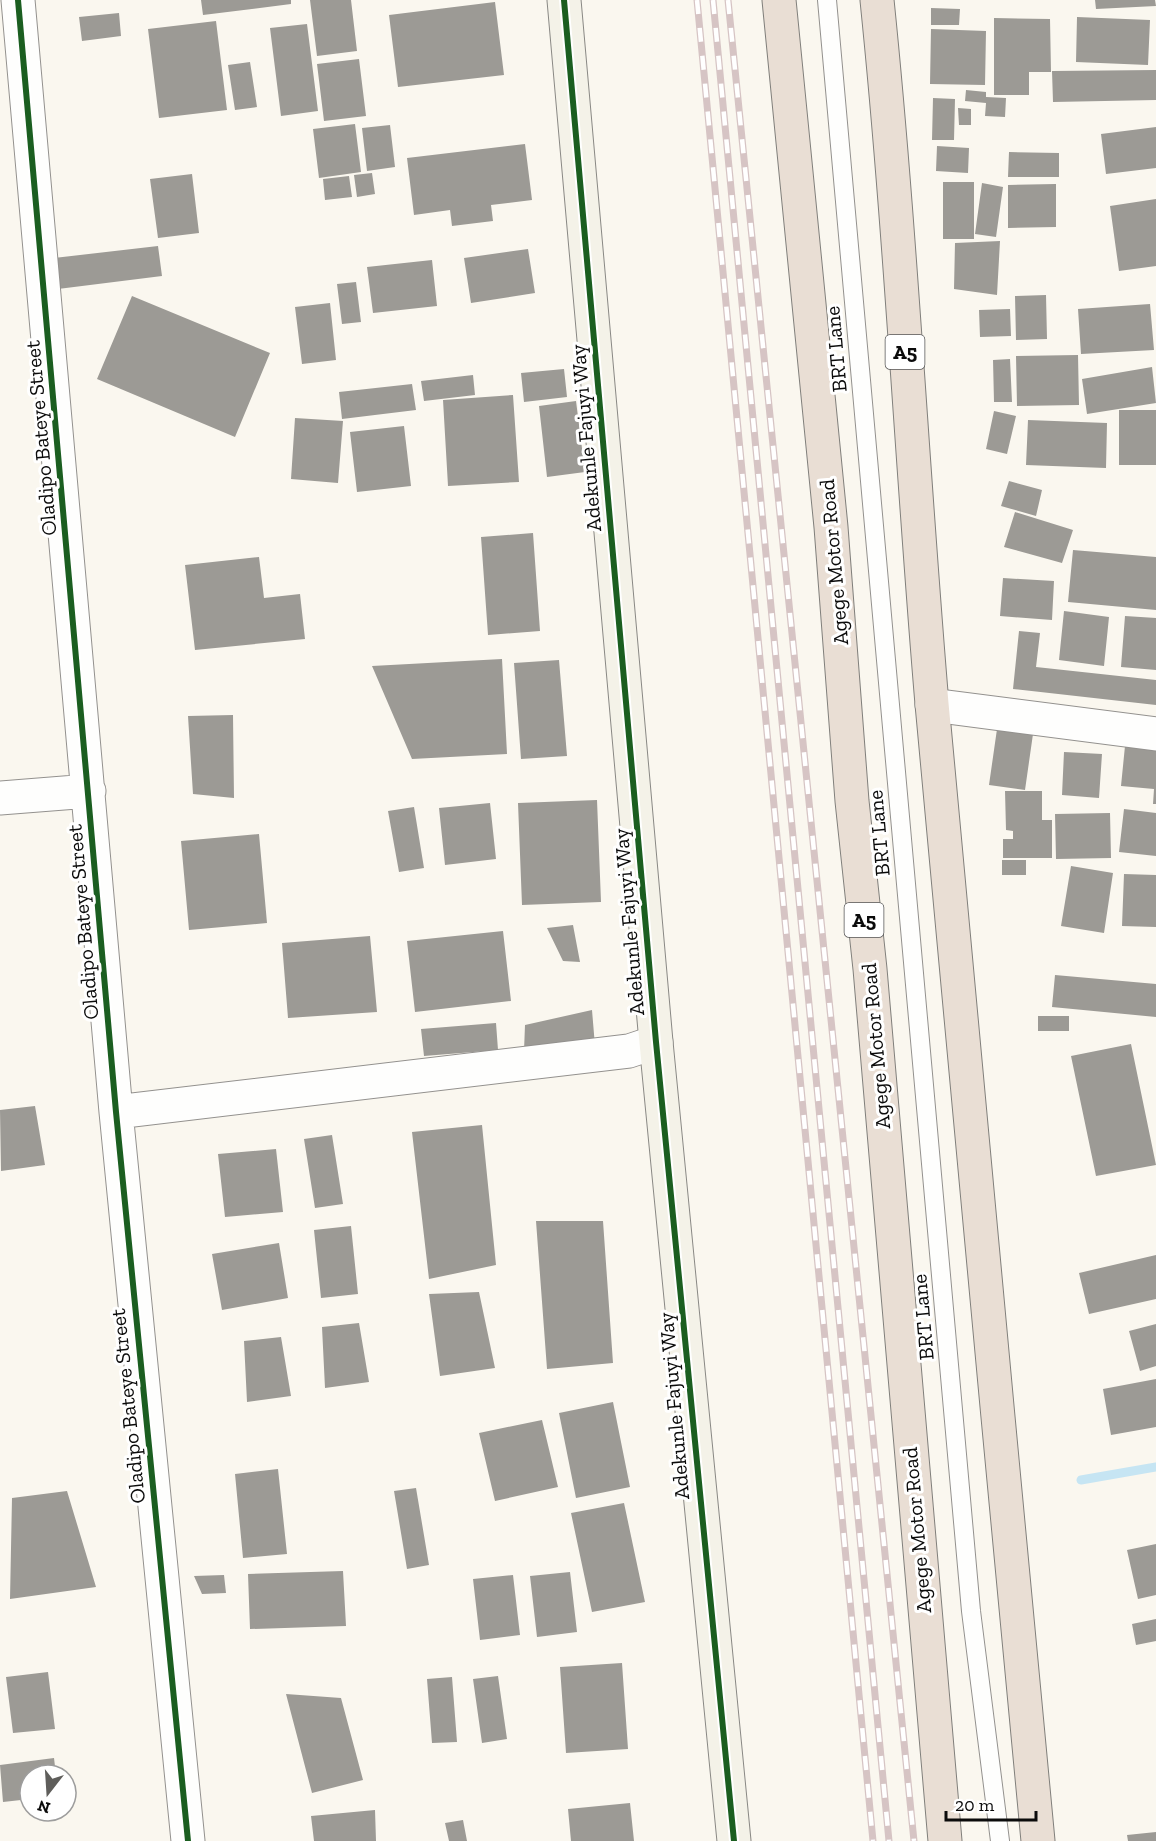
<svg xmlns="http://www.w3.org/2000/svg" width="1156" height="1841" font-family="'Zilla Slab',serif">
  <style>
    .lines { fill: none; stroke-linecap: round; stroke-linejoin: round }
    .stream { stroke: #c6e5f3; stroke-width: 9 }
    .building { fill: #9c9a95 }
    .lane-casing { stroke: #93918e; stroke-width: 20 }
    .street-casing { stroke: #93918e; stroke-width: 35 }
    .secondary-casing { stroke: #898884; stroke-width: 35 }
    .highway-casing { stroke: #807f7b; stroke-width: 35 }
    .lane { stroke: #fefefd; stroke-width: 18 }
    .street { stroke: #fefefd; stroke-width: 33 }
    .secondary { stroke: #f4f2e8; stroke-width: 33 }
    .highway { stroke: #e9ded4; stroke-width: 33 }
    .rail-casing { stroke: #d6c4c4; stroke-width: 7 }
    .rail { stroke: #fff; stroke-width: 4.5; stroke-dasharray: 14; stroke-linecap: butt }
    .cycleway-casing { stroke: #fff; stroke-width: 10 }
    .cycleway { stroke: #1b5e20; stroke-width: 6 }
    .labels { text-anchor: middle; stroke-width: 6; stroke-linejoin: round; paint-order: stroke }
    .shield { fill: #fff; stroke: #545454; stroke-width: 1.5 }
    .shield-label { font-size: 20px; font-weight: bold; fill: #0b0b0b }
    .street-label { font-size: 21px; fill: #0b0b0b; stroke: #fff }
  </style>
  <rect width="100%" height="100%" fill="#faf7ef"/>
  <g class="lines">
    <!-- stream -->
    <path class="stream" d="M1081,1480l75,-13"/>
  </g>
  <!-- building -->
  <path class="building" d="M201,0h90v4l-88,11z
    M310,0h41l6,51 -40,5z
    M1095,0h60l1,6 -60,3z
    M495,2l9,73 -106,12 -9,-72z
    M931,8l29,1 -1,16h-28z
    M119,13l2,23 -39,5 -3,-24z
    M1077,17l73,3 -2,45 -72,-3z
    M994,18l56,1 1,53h-22v23h-35z
    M216,21l11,89 -68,8 -11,-89z
    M307,24l11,87 -37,5 -11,-88z
    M931,29l55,2 -1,54 -55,-1z
    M359,59l7,57 -42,5 -7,-57z
    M250,62l7,45 -22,3 -7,-45z
    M1156,70v30l-103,2 -1,-31z
    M966,90l20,2v5l20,1 -1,19 -20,-1 1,-13 -21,-2z
    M933,98l22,1 -1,41h-22z
    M958,108l13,1v16h-12z
    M355,124l6,48 -42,6 -6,-49z
    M390,125l5,42 -28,4 -5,-43z
    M1156,127v41l-50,6 -5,-40z
    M525,144l7,56 -41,5 2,16 -41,5 -2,-16 -36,5 -7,-57z
    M937,146l32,2 -1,25 -32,-2z
    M1009,152l50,1v24h-51z
    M372,173l3,21 -18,3 -3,-22z
    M192,174l7,59 -41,5 -8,-59z
    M349,176l3,21 -27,3 -2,-21z
    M943,182h31v57h-31z
    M982,183l21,4 -7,50 -21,-3z
    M1056,184v43l-48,1v-43z
    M1156,199v67l-37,5 -9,-65z
    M1000,241l-3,54 -43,-6 1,-46z
    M158,246l4,30 -104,13 -4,-31z
    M528,249l7,44 -64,10 -7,-45z
    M432,260l5,46 -64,7 -6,-46z
    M356,282l5,40 -19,2 -5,-40z
    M1046,295l1,44 -31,1 -1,-44z
    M132,296l138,57 -35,84 -138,-58z
    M330,303l6,57 -34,4 -7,-57z
    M1150,304l4,46 -73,4 -3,-45z
    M1010,309l1,27 -31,1 -1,-27z
    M1078,355l1,50 -62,1 -1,-50z
    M1010,359l2,43h-18l-1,-42z
    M1152,367l4,36 -69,11 -5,-35z
    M564,369l3,28 -43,5 -3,-29z
    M473,375l2,20 -51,6 -3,-20z
    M412,384l4,26 -74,9 -3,-27z
    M513,395l6,87 -71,4 -5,-86z
    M576,401l9,71 -38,5 -8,-71z
    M1119,410h37v55h-37z
    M994,411l22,5 -9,38 -21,-5z
    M295,418l48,3 -5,62 -47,-4z
    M1028,420l79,3 -1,45 -80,-3z
    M404,426l7,60 -54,6 -7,-60z
    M1009,481l33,9 -6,26 -35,-10z
    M1015,512l58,18 -11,33 -58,-16z
    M533,533l7,98 -52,4 -7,-98z
    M1073,550l83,7v53l-88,-8z
    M259,557l5,41 36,-4 5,45 -110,11 -10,-85z
    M1003,578l51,3 -2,39 -52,-4z
    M1064,611l45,6 -5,49 -45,-6z
    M1125,616l31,2v52l-35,-3z
    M1019,631l21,2 -4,34 120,13v25l-143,-16z
    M502,659l5,95 -95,5 -40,-93z
    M559,660l8,96 -46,3 -7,-96z
    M233,715l1,83 -41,-4 -5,-78z
    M997,729l36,5 -8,56 -36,-5z
    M1125,746l31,3v55h-3l1,-15 -33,-3z
    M1064,752l38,2 -3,44 -37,-3z
    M1005,791h37v29h10v38h-49v-19h10v-8l-7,-1z
    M597,800l4,102 -79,3 -4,-102z
    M490,803l6,56 -51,6 -6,-57z
    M414,807l10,61 -25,4 -11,-61z
    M1124,809l32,4v43l-37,-4z
    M1110,813l1,45 -55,1 -1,-45z
    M259,834l8,89 -78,7 -8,-89z
    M1002,860h24v15h-24z
    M1071,866l42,7 -9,60 -43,-7z
    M1124,874l32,1v52l-34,-1z
    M573,925l7,37 -17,-1 -16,-33z
    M503,931l8,70 -96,11 -8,-71z
    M370,936l7,76 -89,6 -6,-75z
    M1055,975l101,9v33l-104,-10z
    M592,1010l3,36 -71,5 1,-26z
    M1038,1016h31v15h-31z
    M496,1023l2,27 -74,6 -3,-27z
    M1131,1044l25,121 -60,11 -25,-120z
    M35,1106l10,59 -44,6 -1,-61z
    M482,1125l14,140 -67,14 -17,-147z
    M332,1135l11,69 -28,4 -11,-69z
    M276,1149l7,63 -58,5 -7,-63z
    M536,1221h67l10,142 -66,6z
    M351,1226l7,68 -37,4 -7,-68z
    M279,1243l9,55 -66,12 -10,-56z
    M1156,1255v44l-67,15 -10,-41z
    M479,1292l16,76 -55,8 -11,-82z
    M359,1323l10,59 -44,6 -3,-61z
    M1156,1324v42l-16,5 -11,-40z
    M281,1337l10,59 -44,6 -3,-61z
    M1156,1379v48l-45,8 -8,-46z
    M613,1402l17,85 -54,11 -17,-85z
    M542,1420l16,67 -63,14 -16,-68z
    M278,1469l9,85 -44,4 -8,-84z
    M416,1488l13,77 -22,4 -13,-78z
    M67,1491l29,96 -86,12 2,-101z
    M624,1503l21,99 -53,10 -21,-99z
    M1156,1544v51l-18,4 -11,-49z
    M343,1571l3,55 -96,3 -2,-55z
    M570,1572l7,60 -40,5 -7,-61z
    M224,1575l2,18 -24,1 -8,-18z
    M513,1575l7,60 -40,5 -7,-61z
    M1156,1619v22l-20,4 -4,-21z
    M622,1663l6,86 -62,4 -6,-86z
    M48,1672l7,57 -42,4 -7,-56z
    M498,1676l9,63 -25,4 -9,-64z
    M452,1677l5,65 -25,1 -5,-64z
    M286,1694l55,4 22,82 -51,13z
    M54,1758l2,17h-26v24l-27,3 -3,-37z
    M630,1803l4,38h-63l-3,-32z
    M375,1810l1,31h-62l-3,-25z
    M463,1820l4,21h-18l-4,-18z
    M1156,1832v9h-28l-1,-6z"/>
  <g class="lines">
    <!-- lane casing -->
    <g class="lane-casing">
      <path id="lane" d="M827,0l144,1611 29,230"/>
    </g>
    <!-- street casing -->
    <g class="street-casing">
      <path id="street" d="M18,0l98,1112 72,729
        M932,705l224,29
        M0,798l89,-7
        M116,1112l513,-61 27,-9"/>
    </g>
    <!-- secondary casing -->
    <g class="secondary-casing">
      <path id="secondary" d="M564,0l92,1042 78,799"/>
    </g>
    <!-- highway casing -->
    <g class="highway-casing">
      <path id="highway" d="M779,0l52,527 21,274 18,168 75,872
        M877,0c24,234 35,469 55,704 33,379 71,758 106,1137"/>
    </g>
    <!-- lane -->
    <use href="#lane" class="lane"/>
    <!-- street -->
    <use href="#street" class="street"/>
    <!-- secondary -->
    <use href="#secondary" class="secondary"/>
    <!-- highway -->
    <use href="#highway" class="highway"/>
    <!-- rail casing -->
    <g class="rail-casing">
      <path id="rail" d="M697,0l176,1841
        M713,0l176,1841
        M728,0l186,1841"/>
    </g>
    <!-- rail -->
    <use href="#rail" class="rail"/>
    <!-- cycleway casing -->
    <g class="cycleway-casing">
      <path id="cycleway" d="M18,0l98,1112 72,729
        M564,0l92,1042 78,799"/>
    </g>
    <!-- cycleway -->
    <use href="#cycleway" class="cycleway"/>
  </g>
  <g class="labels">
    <!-- shield labels -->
    <g class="shield">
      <rect x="885.5" y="335" width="39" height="34" rx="4.5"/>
      <rect x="844.5" y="903" width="39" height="34" rx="4.5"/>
    </g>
    <g class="shield-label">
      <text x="905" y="359">A5</text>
      <text x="864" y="927">A5</text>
    </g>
    <!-- street labels -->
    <g class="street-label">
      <text transform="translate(836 349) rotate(-95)" y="7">BRT Lane</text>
      <text transform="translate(41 438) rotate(-95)" y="7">Oladipo Bateye Street</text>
      <text transform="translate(586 438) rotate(-95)" y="7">Adekunle Fajuyi Way</text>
      <text transform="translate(834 562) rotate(-95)" y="7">Agege Motor Road</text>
      <text transform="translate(879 833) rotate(-95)" y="7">BRT Lane</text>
      <text transform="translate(83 922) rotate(-95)" y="7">Oladipo Bateye Street</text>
      <text transform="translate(629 922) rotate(-95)" y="7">Adekunle Fajuyi Way</text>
      <text transform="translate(876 1046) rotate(-95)" y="7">Agege Motor Road</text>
      <text transform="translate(923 1317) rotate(-95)" y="7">BRT Lane</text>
      <text transform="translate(128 1406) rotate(-96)" y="7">Oladipo Bateye Street</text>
      <text transform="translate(674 1406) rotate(-95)" y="7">Adekunle Fajuyi Way</text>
      <text transform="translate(917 1530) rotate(-95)" y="7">Agege Motor Road</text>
    </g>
  </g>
  <!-- north arrow -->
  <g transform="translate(48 1793) rotate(197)"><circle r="28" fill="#ffffff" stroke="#9d9d9d" stroke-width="1.5"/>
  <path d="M0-4.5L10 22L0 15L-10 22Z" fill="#5f5e5b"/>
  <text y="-9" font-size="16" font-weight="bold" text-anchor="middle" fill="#0b0b0b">N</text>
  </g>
  <!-- scale -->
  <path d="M946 1811v9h90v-9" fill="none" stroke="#0b0b0b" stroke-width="3"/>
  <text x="955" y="1811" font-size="18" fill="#0b0b0b" stroke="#ffffff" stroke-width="4.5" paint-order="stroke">20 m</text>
</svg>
